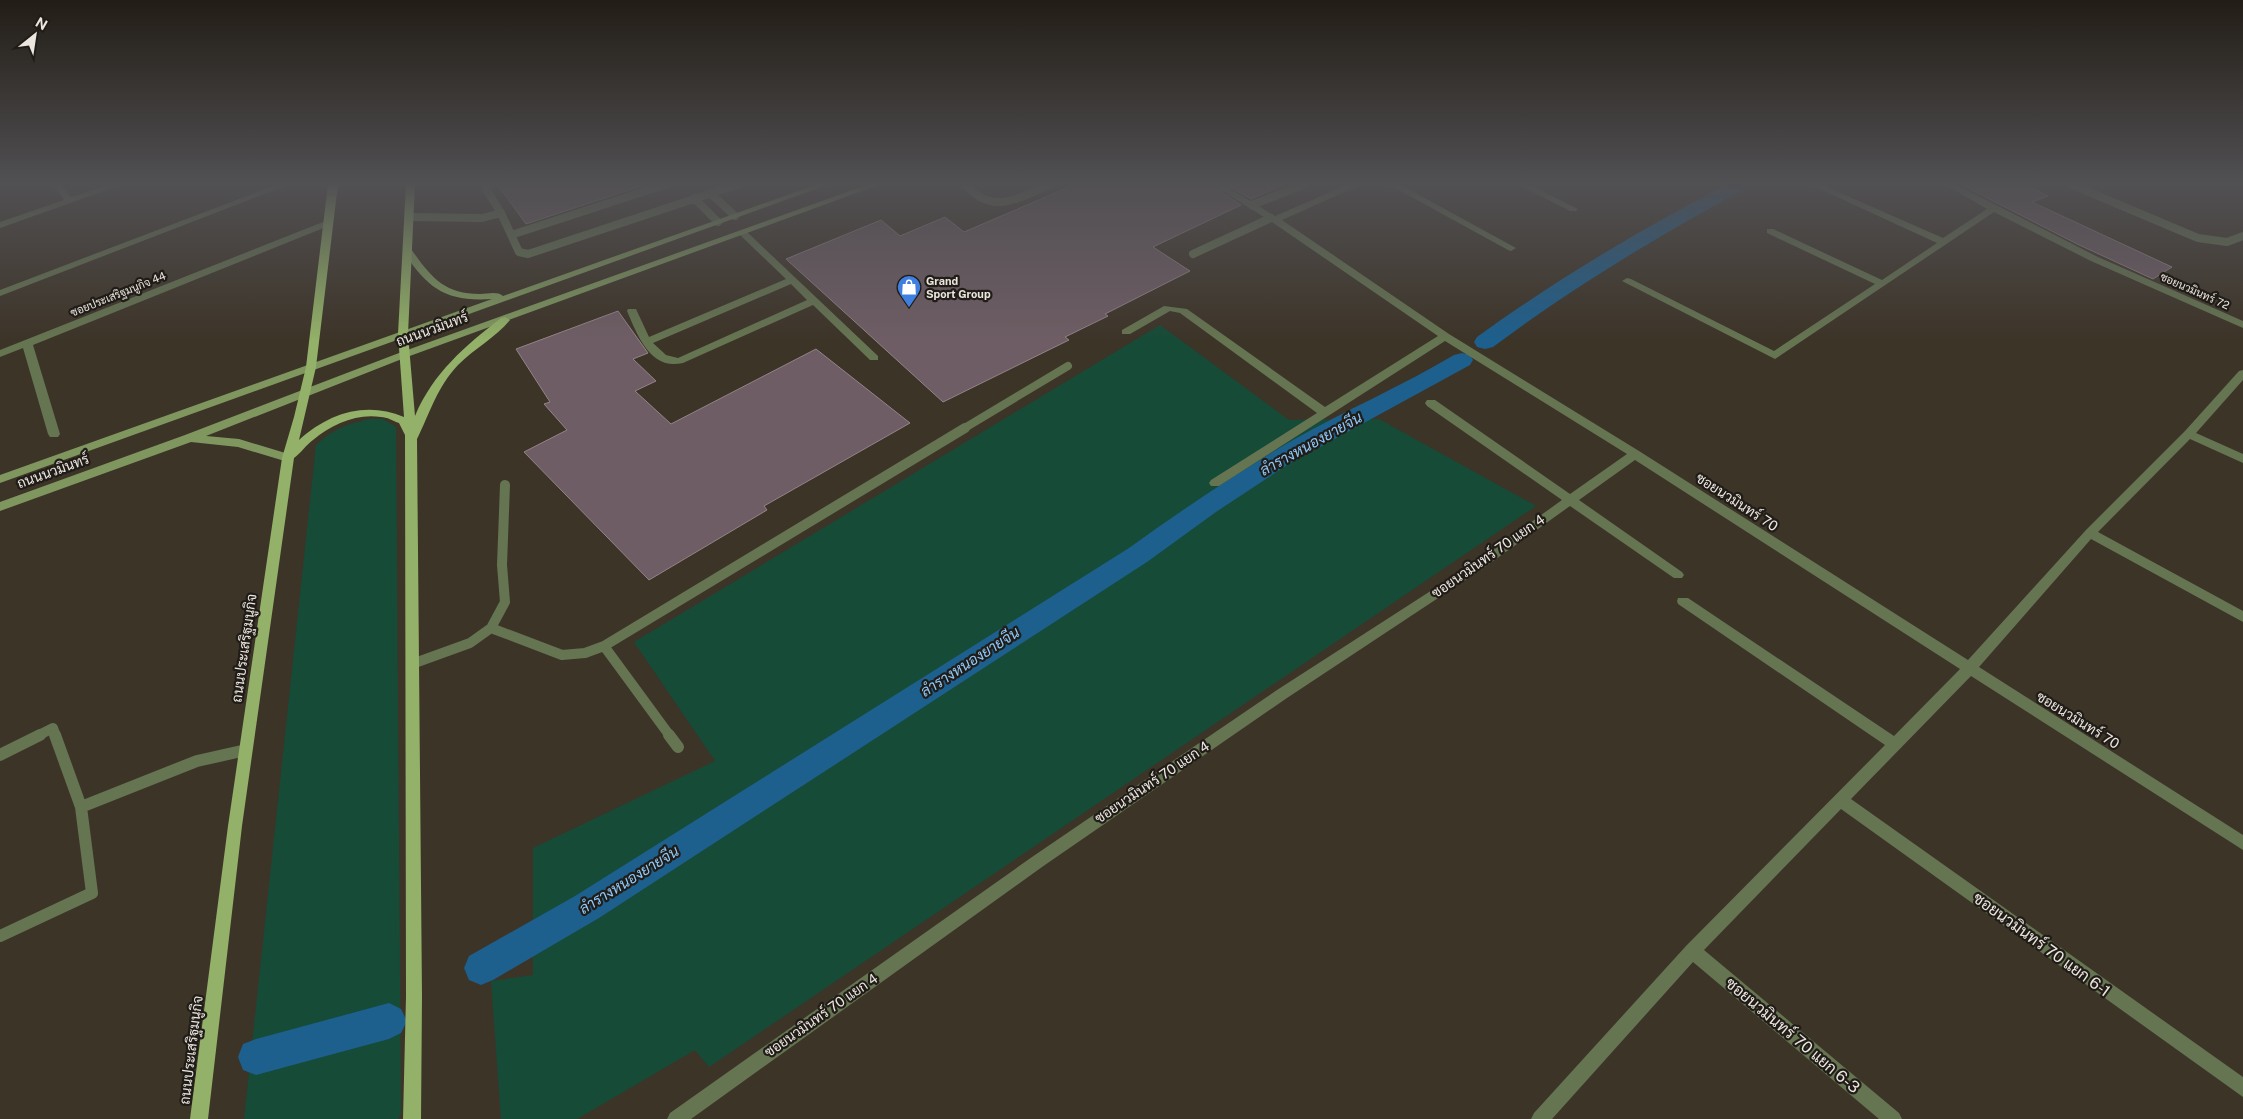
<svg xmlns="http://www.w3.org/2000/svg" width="2243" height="1119" font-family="'Public Sans',Sarabun,sans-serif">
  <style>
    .green { fill: #164b37 }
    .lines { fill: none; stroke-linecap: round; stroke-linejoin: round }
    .canal { fill: #1d5f8d; fill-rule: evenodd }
    .building { fill: #6e5d64; stroke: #948389 }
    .service-far2 { stroke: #657451; stroke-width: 8 }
    .service-far1 { stroke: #657451; stroke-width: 10 }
    .service { stroke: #657451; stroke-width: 12 }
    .minor { fill: #657451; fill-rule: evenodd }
    .secondary { fill: #7f975f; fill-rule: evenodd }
    .primary { fill: #93b168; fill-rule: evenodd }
    .labels { text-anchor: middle; stroke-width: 4.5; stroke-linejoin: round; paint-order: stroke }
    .far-poi-label { font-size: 11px; font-weight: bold; fill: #ece6df; stroke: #201c17; text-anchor: start }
    .far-street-label { font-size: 11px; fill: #ece6df; stroke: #201c17 }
    .street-label { font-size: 14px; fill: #ece6df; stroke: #201c17 }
    .water-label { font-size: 15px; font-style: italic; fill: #8ec9fa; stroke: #201c17 }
    .near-street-label { font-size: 16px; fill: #ece6df; stroke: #201c17 }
  </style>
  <rect width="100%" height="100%" fill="#3d3428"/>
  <!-- green -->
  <path class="green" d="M1160,325l129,95 90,-1 157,87 -827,561 -14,-17 -118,69h-76l-10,-138 42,-6v-127l182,-87 -81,-119z
    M369,419h14l13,8 5,687 -3,5h-154l72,-674c20,-18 28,-19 53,-26z"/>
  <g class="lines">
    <!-- canal -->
    <path class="canal" d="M1727,184h22l-2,4c-89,48 -174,99 -254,159l-8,2 -8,-2 -3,-5 3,-5c80,-58 163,-107 250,-153z
      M1462,353l8,2 3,5 -3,5 -183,100 -71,47 -69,50 -548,356 -106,62 -12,5 -12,-5 -5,-12 5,-12 106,-60 554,-348c53,-38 107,-75 164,-108 53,-30 109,-54 161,-85z
      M389,1003l12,6 6,12 -6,12 -12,6 -133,36 -13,-5 -5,-13 5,-13 13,-5z"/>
  </g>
  <!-- building -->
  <path class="building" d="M497,184h144v2l-115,38z
    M1076,184h133l32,21 -88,42 37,24 -85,43 3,2 -43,21 4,3 -126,62 -157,-143 95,-39 19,16 45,-19 19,15z
    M1225,184h60l-34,15z
    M1960,184h65l23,12 -16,6 140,65 -19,12 -76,-35z
    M618,311l30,42 -15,6 23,22 -21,10 36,33 145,-75 94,74 -146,83 3,4 -118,70 -125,-128 43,-22 -23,-26 6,-2 -34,-53z"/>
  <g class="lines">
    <!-- service-far2 -->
    <path class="service-far2" d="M491,184l-5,5 15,24 18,39 9,2 211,-70
      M965,184c27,33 56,13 86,0
      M2070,184l128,54 29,4 16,-6
      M710,193l25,23
      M694,198l24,24
      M1252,205l53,-21
      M410,217l72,1 19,-5
      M511,235l156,-51
      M1193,254l78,-36
      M963,429l105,-63"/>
    <!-- service-far1 -->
    <path class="service-far1" d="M491,628l71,27 23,-2 19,-7
      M412,664l58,-21 21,-15 14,-26 -3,-37 3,-80
      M37,736l16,-8 3,8
      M670,736l-66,-90 361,-218"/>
    <!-- service -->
    <path class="service" d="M669,735l9,12
      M0,755l40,-20
      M81,807l116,-46 49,-11
      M0,936l92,-43 -11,-86 -26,-72"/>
    <!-- minor -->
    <path class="minor" d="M53,184h9l9,13 41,-13h12l-124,44v-6l64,-22z
      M278,184h12l-290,112v-6z
      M1211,184h11l53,32 74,-32h10l-1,2 -76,34 167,114 190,117 329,209 118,-130 99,-99 54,-60 4,-1v10l-47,53 47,21v9l-53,-24 -92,93 145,79v11l-152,-83 -112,128 264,168v15l-272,-174 -120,123 392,278v20l-402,-288 -137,141 195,163 3,6h-23l-186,-157 -141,157h-21l3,-6 152,-167 199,-201 -207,-141 -1,-3 1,-3h10l206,138 66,-67 -325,-209 -56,40 103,72 2,3 -2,3h-8l-104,-72 -88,63 -195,129 -245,169 -351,252h-24l3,-6 362,-256 245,-167 197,-127 88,-63 -135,-94 -2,-3 2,-3h8l135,94 57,-40 -182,-113 -226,145h-8l-2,-3 2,-3 106,-67 -137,-100 -10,-2 -40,23h-8v-4l42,-24 23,3 138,98 113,-71 -166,-114z
      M1388,184h11l117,64 -5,3 -3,-1z
      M1517,184h11l50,25 -2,2h-6z
      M1809,184h11l123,54 44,-29 -43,-25h11l143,73 145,64v7l-152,-67 -97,-49 -219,147 -153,-78 5,-3 4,1 143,72 101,-67 -108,-51v-4h6l109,51 55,-37z
      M328,220l5,3 -2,2 -298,120 27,89 -2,3h-8l-2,-3 -25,-86 -23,9v-7z
      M743,230l3,1 132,125v4h-8l-57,-55 -130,58c-33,8 -46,-29 -56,-52l1,-2h8l13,28 137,-58 -46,-44v-4zM791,284l16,16 -129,58 -12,-3 -13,-12z"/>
    <!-- secondary -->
    <path class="secondary" d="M818,184h12l-830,299v-8l492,-176c-46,3 -64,-10 -89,-48l2,-2h6c20,28 33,45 69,45 8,0 17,-3 23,2z
      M869,184h12l-474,173 -201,79 33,3 53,16 2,3 -2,3 -4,1 -50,-15 -47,-5 -191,69v-9l185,-67 214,-82z"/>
    <!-- primary -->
    <path class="primary" d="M328,184h10l-22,183 -17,73c30,-27 67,-39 105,-23l-6,-83 8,-150h9l-7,150 7,82c18,-43 50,-70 86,-98l4,-1 5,3c-14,17 -36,29 -52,45 -21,22 -28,48 -41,74l5,558 -1,122h-18l3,-122 -1,-562 -6,-12c-6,-2 -12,-6 -18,-6 -24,-4 -49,7 -68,23 -7,5 -12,13 -19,18l-52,368 -34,293h-18l38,-293 54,-368 12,-41 12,-50z"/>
  </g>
  <!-- sky -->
  <linearGradient id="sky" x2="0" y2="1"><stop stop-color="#221d16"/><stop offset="0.54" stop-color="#515053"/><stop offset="1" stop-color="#515053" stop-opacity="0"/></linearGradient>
  <rect width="2243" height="340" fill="url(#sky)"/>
  <!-- icons -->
  <defs>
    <g id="shop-pin" transform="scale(1.25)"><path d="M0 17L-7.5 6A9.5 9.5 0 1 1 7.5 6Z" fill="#3f7fe0" stroke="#201c17"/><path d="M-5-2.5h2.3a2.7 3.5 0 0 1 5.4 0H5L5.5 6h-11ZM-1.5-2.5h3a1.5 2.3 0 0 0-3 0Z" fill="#fff"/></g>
  </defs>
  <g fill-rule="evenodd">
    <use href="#shop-pin" x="909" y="287"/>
  </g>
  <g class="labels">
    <!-- far-poi labels -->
    <g class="far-poi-label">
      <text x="926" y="285">Grand<tspan x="926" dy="13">Sport Group</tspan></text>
    </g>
    <!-- far-street labels -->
    <g class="far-street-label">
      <text transform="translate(2195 291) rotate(24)" y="4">ซอยนวมินทร์ 72</text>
      <text transform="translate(118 294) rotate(-22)" y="4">ซอยประเสริฐมนูกิจ 44</text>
    </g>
    <!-- street labels -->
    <g class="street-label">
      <text transform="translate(432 329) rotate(-20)" y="5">ถนนนวมินทร์</text>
      <text transform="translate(53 471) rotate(-20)" y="5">ถนนนวมินทร์</text>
      <text transform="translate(1737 502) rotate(33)" y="5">ซอยนวมินทร์ 70</text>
      <text transform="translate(1488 556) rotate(-35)" y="5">ซอยนวมินทร์ 70 แยก 4</text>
      <text transform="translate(244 648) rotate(-82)" y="5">ถนนประเสริฐมนูกิจ</text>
      <text transform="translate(2078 720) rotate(32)" y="5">ซอยนวมินทร์ 70</text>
      <text transform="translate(1152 782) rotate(-34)" y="5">ซอยนวมินทร์ 70 แยก 4</text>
      <text transform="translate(821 1015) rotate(-35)" y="5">ซอยนวมินทร์ 70 แยก 4</text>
      <text transform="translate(191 1050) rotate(-83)" y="5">ถนนประเสริฐมนูกิจ</text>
    </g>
    <!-- water labels -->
    <g class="water-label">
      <text transform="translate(1311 444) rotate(-29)" y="5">ลำรางหนองยายจีน</text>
      <text transform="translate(970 662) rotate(-33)" y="5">ลำรางหนองยายจีน</text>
      <text transform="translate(629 880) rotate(-32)" y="5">ลำรางหนองยายจีน</text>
    </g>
    <!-- near-street labels -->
    <g class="near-street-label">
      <text transform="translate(2042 944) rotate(36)" y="6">ซอยนวมินทร์ 70 แยก 6-1</text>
      <text transform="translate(1793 1035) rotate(40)" y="6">ซอยนวมินทร์ 70 แยก 6-3</text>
    </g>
  </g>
  <!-- north arrow -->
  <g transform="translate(35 35) rotate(30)" stroke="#201c17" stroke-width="4" paint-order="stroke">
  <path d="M0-4L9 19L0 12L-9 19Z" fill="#ece6df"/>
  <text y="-8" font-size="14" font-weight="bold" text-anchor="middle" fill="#ece6df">N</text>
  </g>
</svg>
